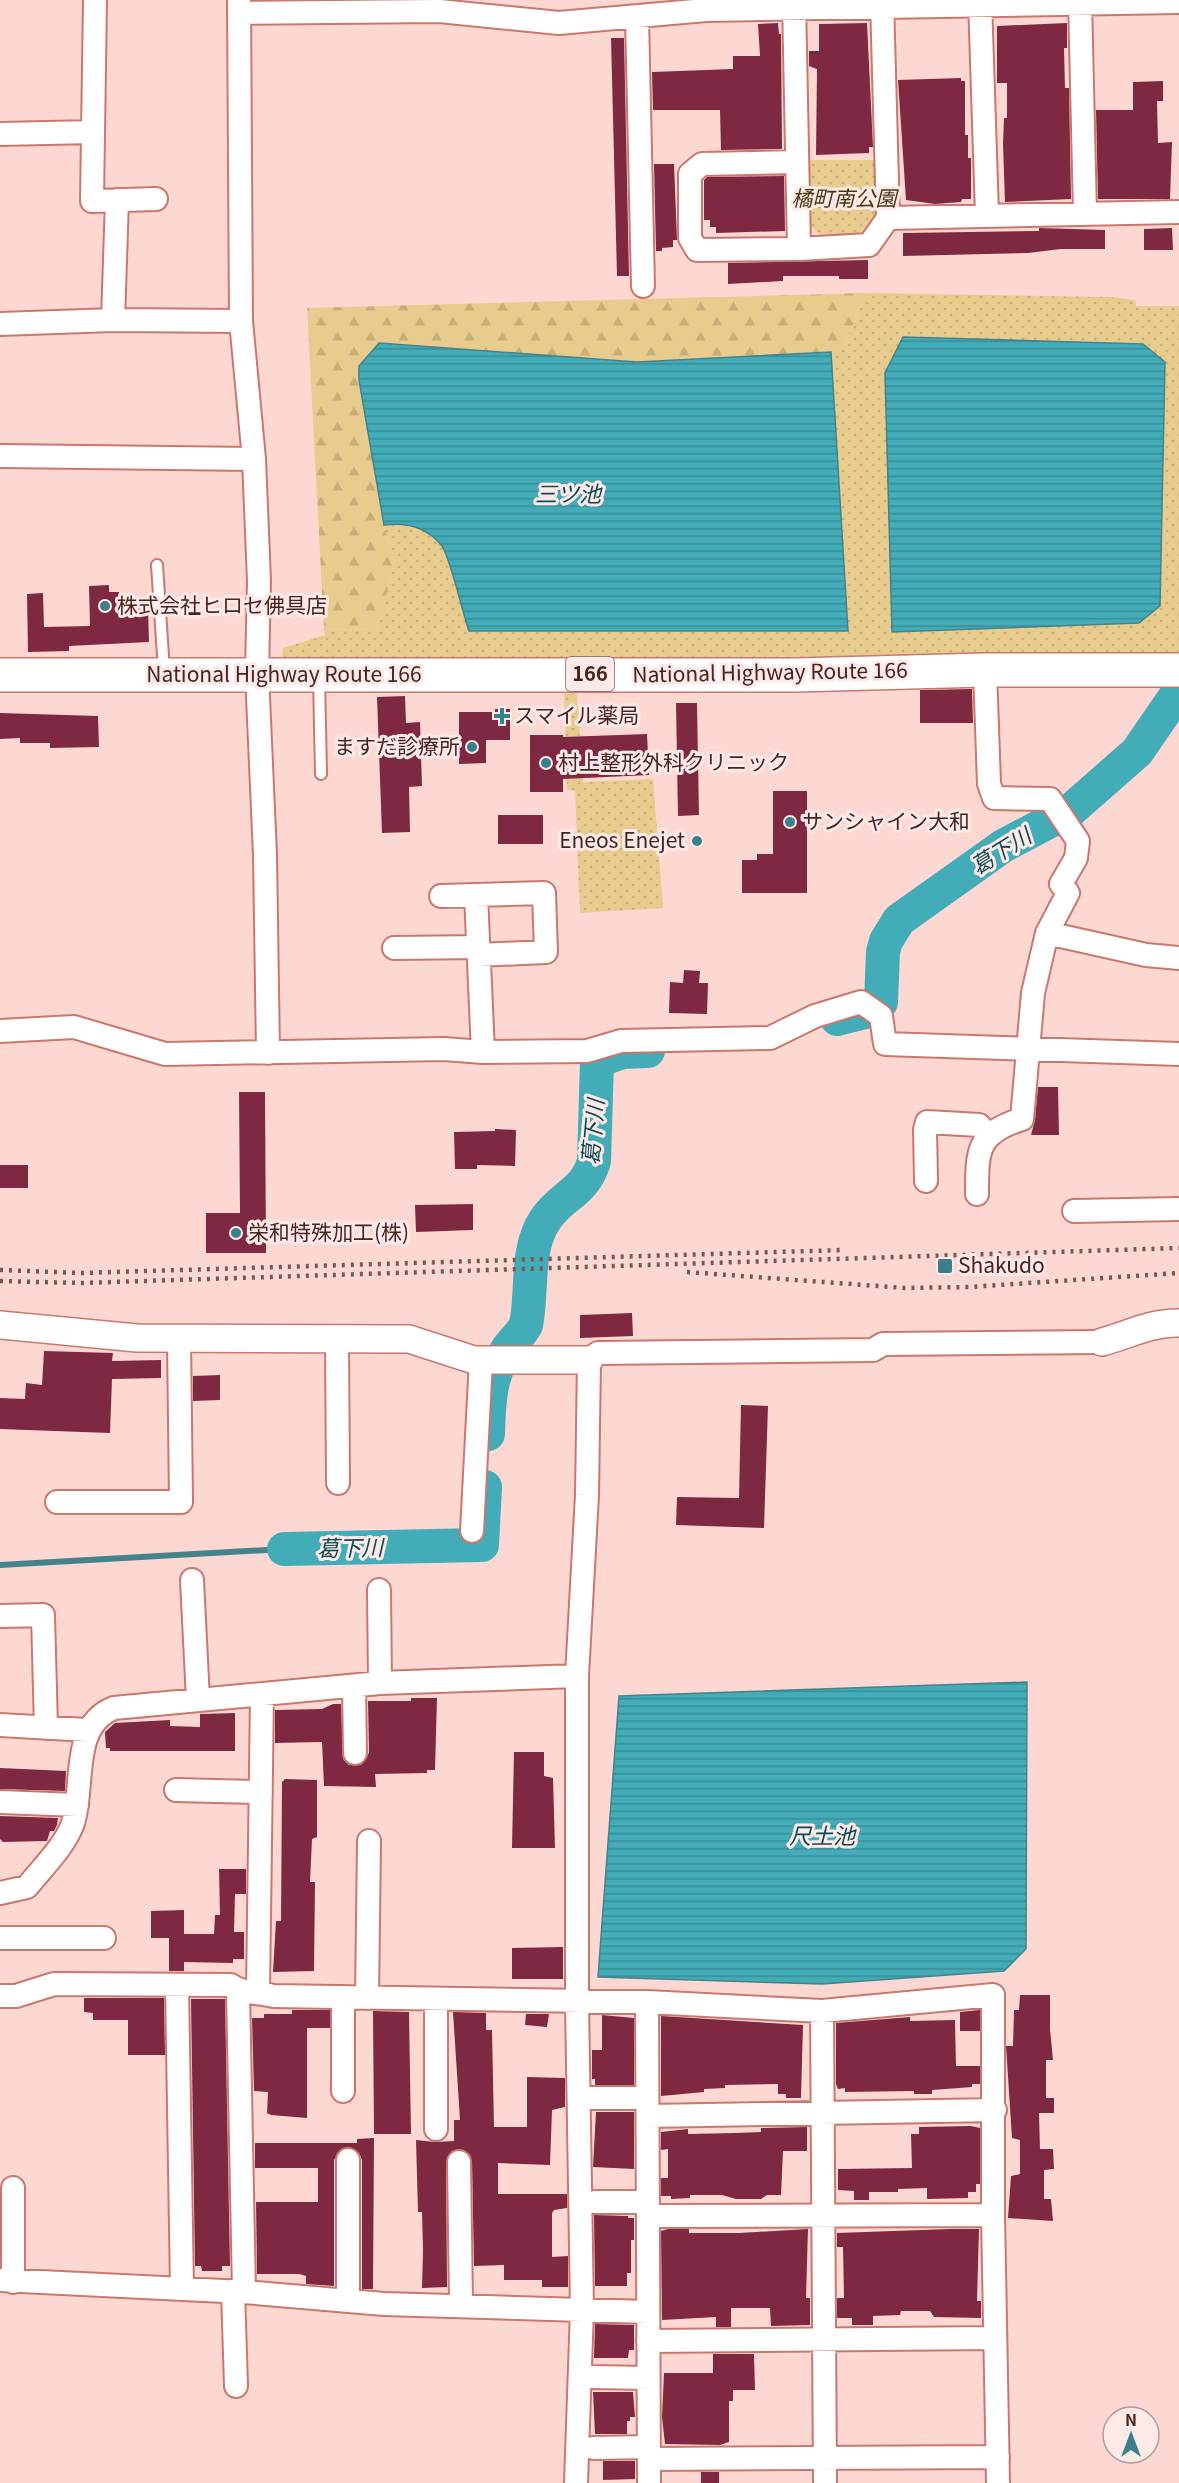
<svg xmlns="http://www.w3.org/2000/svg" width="1179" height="2483" font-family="Georgia,'Noto Sans JP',serif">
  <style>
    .grass { fill: url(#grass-dots) }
    .forest { fill: url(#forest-firs) }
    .water { fill: url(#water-rules); stroke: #44838b; stroke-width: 1.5 }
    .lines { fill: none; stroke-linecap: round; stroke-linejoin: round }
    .stream { stroke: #44838b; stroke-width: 6 }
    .river { stroke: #43acb9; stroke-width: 34 }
    .building { fill: #7f2841 }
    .service-casing { stroke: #ca776e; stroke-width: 14 }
    .minor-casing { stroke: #ca776e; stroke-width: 26 }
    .tertiary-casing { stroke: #ca776e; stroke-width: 30 }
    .trunk-casing { stroke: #ca776e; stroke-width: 36 }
    .service { stroke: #fff; stroke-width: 10 }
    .minor { stroke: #fff; stroke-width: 22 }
    .tertiary { stroke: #fff; stroke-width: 27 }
    .trunk { stroke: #fff; stroke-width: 33 }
    .rail { stroke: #795752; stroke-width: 4.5; stroke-dasharray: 3 6; stroke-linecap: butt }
    .poi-dot { fill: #39808a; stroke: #fdeae8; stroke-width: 2 }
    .labels { text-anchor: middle; stroke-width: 6; stroke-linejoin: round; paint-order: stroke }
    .shield { fill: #fdeae8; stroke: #7d5f5c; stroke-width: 1.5 }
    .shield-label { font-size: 20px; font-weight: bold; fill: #462420 }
    .park-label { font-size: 21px; font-style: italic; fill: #493911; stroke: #fdeae8 }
    .poi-label { font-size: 21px; fill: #462420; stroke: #fdeae8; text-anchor: start }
    .street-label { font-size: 21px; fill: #462420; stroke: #fdeae8 }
    .water-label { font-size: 22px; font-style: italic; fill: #0b4a52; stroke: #fdeae8 }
  </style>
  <defs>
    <pattern id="grass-dots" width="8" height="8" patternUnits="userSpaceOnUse" patternTransform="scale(1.5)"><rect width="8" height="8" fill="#e8cc8e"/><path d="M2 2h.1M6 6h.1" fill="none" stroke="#c8af7a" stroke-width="1.8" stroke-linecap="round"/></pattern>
    <pattern id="forest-firs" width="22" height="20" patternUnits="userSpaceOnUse" patternTransform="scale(1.5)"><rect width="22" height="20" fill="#e8cc8e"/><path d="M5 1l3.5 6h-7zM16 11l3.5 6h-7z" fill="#c8af7a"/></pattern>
    <pattern id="water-rules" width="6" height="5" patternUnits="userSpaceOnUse" patternTransform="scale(1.5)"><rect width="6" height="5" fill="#43acb9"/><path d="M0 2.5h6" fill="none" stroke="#3a8c96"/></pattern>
  </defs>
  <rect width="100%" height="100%" fill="#fdd8d3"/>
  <!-- grass -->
  <path class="grass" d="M809,160h69l1,64 -13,14h-43l-14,-13z
    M867,293l245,4 23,3 1,6h43v349l-897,4 1,-11 42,-13 -1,-6 53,1 18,-69 -11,-36c23,-3 43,2 58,21 8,12 22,68 27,85h379l-17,-279 14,-9z
    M577,693l6,89 70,-3 10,129 -83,5 -5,-122 -8,-1 -3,-96z"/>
  <!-- forest -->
  <path class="forest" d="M867,293l-22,50 -14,9 -194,10 -257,134 4,29 11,36 -18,69 -53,-1 -17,-321z"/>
  <!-- water -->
  <path class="water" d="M903,337l240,7 22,18 -5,244 -21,17 -247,9 -7,-259z
    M379,343l258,19 194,-10 17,279h-379c-6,-17 -19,-74 -27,-85 -15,-19 -35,-24 -58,-21l-25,-145v-14z
    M1027,1682l-1,267 -22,22 -182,13 -224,-7 21,-281z"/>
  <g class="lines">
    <!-- stream -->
    <path class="stream" d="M0,1565l284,-16"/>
    <!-- river -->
    <path class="river" d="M837,1019l28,-7 16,-10 2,-50 3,-11 13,-21 104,-74 68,-36 66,-58 42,-61
      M488,1434c1,-30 1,-56 18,-83 6,-10 15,-16 20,-26 7,-34 -1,-75 19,-105 16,-25 40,-27 49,-59l3,-100 26,-9 25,-1
      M284,1549l198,-4 3,-58"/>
  </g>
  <!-- building -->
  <path class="building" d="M778,23l1,11h2l1,115 -61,1 -1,-40h-67l-1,-38 81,-3v-13h27l-2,-32z
    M867,23l6,124h-4v6l-53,2 1,-86 -8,-3v-15h10v-27z
    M1067,23v25h-3l1,40h4l2,111 -66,3 -2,-58 1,-26h3v-35h-10v-57z
    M611,38h13l5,238h-12z
    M961,78v3h4v54h3v23h3v41h-9l-1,3 -26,2 -29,-4 -8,-120z
    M1163,81v20h-6l1,42 14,-1 -2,57h-72l-2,-89h37v-28z
    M654,164h20l3,76h-4v7l-11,1v3h-6z
    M784,176l1,55 -69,2v-6h-6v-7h-6v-40l3,-3z
    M1039,228l66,2v19h-44l-33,4 -125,3v-23l136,-2z
    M1172,228l1,22h-29v-21z
    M868,260v19h-29v-3h-56v5l-55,3v-21z
    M109,585v7h10v17l29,-1 1,34 -80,4v5l-41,1 -1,-58 16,-1 1,34 46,-1 -1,-40z
    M972,689l1,34h-53v-33z
    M405,696l1,27 14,-1 2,64 -13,1 1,45 -28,1 -5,-136z
    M676,703h21l2,112 -21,1z
    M495,709h15v31h-24v23l-27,1v-52h36z
    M0,713l98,3 1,31 -49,1v-5h-30v-5l-20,1z
    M647,734l2,41 -86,4v13h-33v-57h33v2z
    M773,791h34v102h-65v-33h15v-6h16z
    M498,815h45v29h-45z
    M684,970l16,1 -1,12h9l-1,31 -38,-1 1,-31 13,1z
    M1038,1087h20l1,48h-28l4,-15z
    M239,1092h26l1,161h-60v-40h34z
    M495,1129l21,1 -1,36 -38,-1v4h-22l-1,-37 41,-1z
    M0,1165h28v23h-28z
    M473,1204v26l-57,2 -1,-27z
    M632,1313l1,23 -53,2v-23z
    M44,1351l69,2 -1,8 49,-1v18l-49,1 -2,54 -110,-4v-31l25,1 1,-16 16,2z
    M220,1375v25l-27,1v-25z
    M741,1405l27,1 -4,122 -88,-3 1,-28 62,1z
    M411,1698h26l-2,72h-8v3l-52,1 1,13 -52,-1 -2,-44 -47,1v-33l47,-1 11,-5h8l2,55 6,6h12l8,-12 -1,-52h43z
    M235,1713v38h-125v-3h-4l-1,-16 10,-9 55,-3v6l30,1v-13z
    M514,1752h30v24l9,2 2,70h-43z
    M0,1768l66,3 -1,20 -65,-2z
    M285,1779l32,1v57l-5,2 -2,43h5l-1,89 -41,1 3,-51h5l1,-139z
    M0,1816l58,2 -1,7 -3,6h-4l-3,10 -44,1 -3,-3z
    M219,1869h27v25h-11l-1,38h10v27h-11v4l-49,-1v9h-15v-33h-18v-27l33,-1v24h30l1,-19h5z
    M563,1947v32h-51v-31z
    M1020,1995h30v34l3,31h-7v38h8v15h-15l1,36h13l1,20 -10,1v29h7l2,22 -45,-3 3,-42 9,-2v-34l-8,-2 -6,-92h7l1,-36h5z
    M84,1998h80l1,57h-37v-35h-35v-7l-9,-1z
    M191,1999h34l5,267h-8v5h-20l-1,-5h-6z
    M292,2010h38v18h-23v90l-36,-3 -4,-2 1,-21 -14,-1 -2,-73h12v-4h28z
    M980,2010v21h-20v-19z
    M373,2011l36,1 2,122h-37z
    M453,2012l33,1v17h6l2,97h33v-50l38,1v29l-13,3 -2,55 -52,-2v31h69v14l-13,2 -2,3v44l16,-1v31h-26v-7h-38v-15l-30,1 -2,-104 -2,-7 -11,-6 -7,2 -6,11 1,125 -25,1 1,-38 -1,-38h-4l-2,-72 19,2 19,-1v-21h6z
    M526,2014h23l-2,13 -22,-2z
    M602,2015l32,3v67h-39v-6h-3v-29h10z
    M661,2016l142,9 -2,73h-15v-4h-8v-10l-53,1v3l-21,1v3l-43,4z
    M910,2017v4l45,-1 1,46h24v18h-8v3l-40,3v4h-18v-3l-69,1v-4l-7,1 -2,-5v-61z
    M596,2112h38v57l-41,-2z
    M971,2126l9,2v56h-4v8h-8v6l-41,1v-11l-29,1v3h-29v8h-15v-9l-16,-1v-21l74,-1 -1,-34h8v-7z
    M807,2127v24h-24l-2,44h-14l-6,4h-25l-14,-4h-32v3l-19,1v-3h-10v-18h7v-29l-7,1v-18l27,-3v5l48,-1 25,-1v-4z
    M374,2138l-1,151h-11v-129l-3,-7 -10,-6 -8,2 -7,11v126l-28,-2v-8l-7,-2h-42l-1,-72h62v-34h-63v-25h102v-4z
    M594,2215l34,1v2h6v22h-3v33h-4v13h-32z
    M668,2229h21v4h50l69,-4 -2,69h4v27l-39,1 -1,-18h-39v19h-15v-10l-54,3 -1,-89z
    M950,2229h29l-2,72h4v17l-47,-1 -4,-6h-29l-1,4 -27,1v9h-21v-7h-15v-20h7l-1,-51h-6v-14z
    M595,2324l39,1v25h-5l-1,8h-34z
    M713,2354h41l1,36h-22v11h-4v41l-9,3 -55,-1 -3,-27 2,-44h49z
    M593,2392h40l2,25h-5v4h-3v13h-32z
    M603,2461h32v18l-32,1z
    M701,2472h18v11h-18z"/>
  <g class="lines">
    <!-- service casing -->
    <g class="service-casing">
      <path id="service" d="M157,565l7,106
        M319,677l2,97"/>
    </g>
    <!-- minor casing -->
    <g class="minor-casing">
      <path id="minor" d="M95,0l-3,201 64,-2
        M239,0l2,321 13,138 5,122 -2,93 8,181 3,198
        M794,0l5,249 70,-4 19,-27 291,-6
        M882,0l6,218
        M980,0l7,215
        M1080,0l5,213
        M239,13l200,-2 120,12 147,-13 473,-8
        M637,17l6,269
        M0,134l93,-2
        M797,162l-95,2 -12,10v64l7,12 102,-1
        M113,320l4,-120
        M0,324l113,-4 128,1
        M0,456l254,3
        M476,895l7,157
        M441,896l103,-3 2,59 -67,3
        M1047,933l99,22 33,3
        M394,948l85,-1
        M0,1031l74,-4 91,27 279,-5 39,3 104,-1 34,-10 149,-3 45,-22 46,-14 20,14 4,28 294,10
        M926,1181l-1,-51 2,-8 52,3 9,10
        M977,1194c0,-44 0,-61 45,-75l11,-126 14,-60 21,-40 -7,-9 15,-26 2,-17 -28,-42 -56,-1 -5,-14 -4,-114
        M1074,1211l105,-2
        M337,1339l1,144
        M57,1502h124l-2,-163
        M472,1531l9,-171
        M192,1580l6,120
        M379,1590l1,93
        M0,1616l43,-1 3,113
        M354,1686l1,67
        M0,1725l87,5
        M176,1790l85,2
        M0,1802l77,3
        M0,1893l27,-6c15,-19 38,-41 46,-64 12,-38 -3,-98 41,-115l266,-25 197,-7
        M0,1938h104
        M177,1985l5,304
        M238,1991l6,301
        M258,1991l4,-297
        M0,1996h16l38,-12 177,1c11,9 28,7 42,11l374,6 175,9 171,-16v220l5,268
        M343,1997v94
        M367,1998l2,-157
        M436,1999v130
        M647,2002l2,481
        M822,2011l3,472
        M591,2098h56
        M648,2116l347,-6
        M348,2160v141
        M459,2162l2,143
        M13,2188v94
        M595,2202h53
        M648,2216l345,-1
        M0,2280l244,12 140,12 264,8
        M233,2291l3,95
        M648,2341l347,-3
        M592,2377l56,1
        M593,2448l56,-1
        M649,2459l349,-2
        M576,2483l6,-174 -5,-307v-326l10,-181 2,-135 9,-7 275,-3 10,-6 219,-2"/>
    </g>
    <!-- tertiary casing -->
    <g class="tertiary-casing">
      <path id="tertiary" d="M0,1325l137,13 272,1 65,21h115
        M1102,1342c26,-7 50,-20 77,-19"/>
    </g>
    <!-- trunk casing -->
    <g class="trunk-casing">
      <path id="trunk" d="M0,675h796l189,-5h194"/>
    </g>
    <!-- service -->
    <use href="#service" class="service"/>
    <!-- minor -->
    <use href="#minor" class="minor"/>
    <!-- tertiary -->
    <use href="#tertiary" class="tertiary"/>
    <!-- trunk -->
    <use href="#trunk" class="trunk"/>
    <!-- rail -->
    <path class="rail" d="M0,1270l81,3 762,-23
      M687,1272l218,16 64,-1 210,-14
      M0,1281l81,2 1098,-35"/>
  </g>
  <!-- markers -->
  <g class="poi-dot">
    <circle cx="105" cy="606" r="6"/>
    <path d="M499 707h6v6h6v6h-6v6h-6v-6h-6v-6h6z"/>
    <circle cx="472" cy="747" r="6"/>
    <circle cx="546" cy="763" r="6"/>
    <circle cx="790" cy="822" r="6"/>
    <circle cx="697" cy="841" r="6"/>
    <circle cx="236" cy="1233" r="6"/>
    <rect x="937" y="1258" width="16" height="16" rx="3"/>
  </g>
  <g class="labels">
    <!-- shield labels -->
    <rect class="shield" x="566" y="657" width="48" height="34" rx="4.5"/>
    <g class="shield-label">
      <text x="590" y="681">166</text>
    </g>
    <!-- park labels -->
    <g class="park-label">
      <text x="844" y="206">橘町南公園</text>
    </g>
    <!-- poi labels -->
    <g class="poi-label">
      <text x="117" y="613">株式会社ヒロセ佛具店</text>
      <text x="514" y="723">スマイル薬局</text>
      <text x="460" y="754" text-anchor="end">ますだ診療所</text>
      <text x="558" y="770">村上整形外科クリニック</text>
      <text x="802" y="829">サンシャイン大和</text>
      <text x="685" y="848" text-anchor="end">Eneos Enejet</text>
      <text x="248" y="1240">栄和特殊加工(株)</text>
      <text x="958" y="1273">Shakudo</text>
    </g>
    <!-- street labels -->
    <g class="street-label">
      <text transform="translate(770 673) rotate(-1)" y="7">National Highway Route 166</text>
      <text x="284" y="682">National Highway Route 166</text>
    </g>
    <!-- water labels -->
    <g class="water-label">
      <text x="568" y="502">三ツ池</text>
      <text transform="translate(1001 851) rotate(-32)" y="8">葛下川</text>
      <text transform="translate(593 1132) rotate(-85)" y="8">葛下川</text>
      <text transform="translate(350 1548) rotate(-1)" y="8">葛下川</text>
      <text x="822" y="1844">尺土池</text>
    </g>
  </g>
  <!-- north arrow -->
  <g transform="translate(1131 2435)"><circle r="28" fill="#fdeae8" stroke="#b49b98" stroke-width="1.5"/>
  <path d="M0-4.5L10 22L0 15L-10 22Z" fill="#39808a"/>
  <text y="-9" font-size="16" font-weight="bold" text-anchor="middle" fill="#462420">N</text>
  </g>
</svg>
